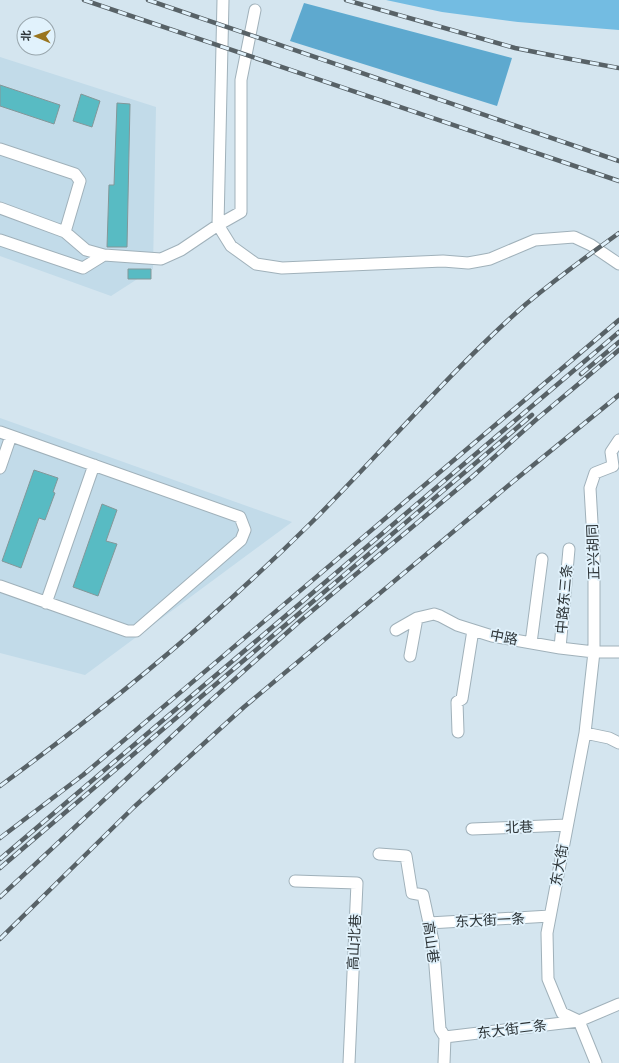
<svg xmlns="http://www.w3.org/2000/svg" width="619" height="1063" font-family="'Libre Baskerville','Noto Sans SC',serif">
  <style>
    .built { fill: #c2dbe9 }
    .green { fill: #73bce2 }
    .forest { fill: #5ea9cf }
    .building { fill: #58bbc3; stroke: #839799 }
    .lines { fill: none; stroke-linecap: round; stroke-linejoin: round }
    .minor-casing { stroke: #a0b1ba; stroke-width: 13 }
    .minor { stroke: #fff; stroke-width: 11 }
    .rail-casing { stroke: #586267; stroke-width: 4.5 }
    .rail { stroke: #e1f2fc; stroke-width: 3; stroke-dasharray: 9; stroke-linecap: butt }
    .labels { text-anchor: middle; stroke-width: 3.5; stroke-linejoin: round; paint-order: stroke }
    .street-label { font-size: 14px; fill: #2d3437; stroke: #e1f2fc }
  </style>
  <rect width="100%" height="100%" fill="#d4e5ef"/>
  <!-- built -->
  <path class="built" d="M0,57l156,50 -3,162 -42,27 -111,-40z
    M0,418l292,104 -207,153 -85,-22z"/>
  <!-- green -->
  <path class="green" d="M386,0h233v30l-101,-8 -76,-10z"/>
  <!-- forest -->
  <path class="forest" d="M304,3l208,55 -15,48 -207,-65z"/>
  <!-- building -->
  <path class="building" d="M0,85l60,20 -6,19 -54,-18z
    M81,94l19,7 -8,26 -19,-6z
    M117,103l13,1 -3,143h-20l2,-62h5z
    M128,269h23v10h-23z
    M34,470l24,8 -5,14 2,1 -10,27 -6,-2 -18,50 -19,-7z
    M102,504l15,6 -11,31 11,3 -19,52 -25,-9z"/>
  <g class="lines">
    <!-- minor casing -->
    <g class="minor-casing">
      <path id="minor" d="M223,0l-5,225 13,21 25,18 26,4 161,-7 25,2 22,-4 45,-19 39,-3 17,8 28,19
        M0,149l75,25 5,7 -15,51
        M0,208l65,24 21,18 18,5 57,4 20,-9 37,-25 23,-13v-132l14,-70
        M0,240l83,28 21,-13
        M0,432l240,85 5,13 -4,10 -105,91h-9l-127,-45
        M613,466l-2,-14 8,-12
        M0,468l11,-32
        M46,603l48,-138
        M396,630l21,-12 17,-4 6,2 17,9 35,11 68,12 34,4h25
        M531,643l11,-84
        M560,648l9,-99
        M410,656l7,-38
        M458,732l-1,-30 5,-3 11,-69
        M585,733l24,5 10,5
        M472,829l95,-4
        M379,854l27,2 6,37 11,2 10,46 7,88 5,8 -1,26
        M295,881l62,2 -8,180
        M429,923l121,-7
        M445,1037l134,-16 40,-17
        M596,1063l-17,-42 -17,-8 -14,-34 -1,-46 38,-200 9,-81v-95l-4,-69 5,-15 18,-7"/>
    </g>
    <!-- minor -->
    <use href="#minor" class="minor"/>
    <!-- rail casing -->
    <g class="rail-casing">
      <path id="rail" d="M84,0l535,181
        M148,0l471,161
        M346,0l169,48 50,10 54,10
        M581,374l38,-32
        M0,786c110,-81 215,-168 312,-264 72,-72 138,-151 214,-218 30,-25 61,-48 93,-71
        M0,838l83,-63 536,-455
        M0,859l619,-527
        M0,868l532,-453
        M0,897l198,-185 102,-91 172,-144 66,-59 81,-68
        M0,939l134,-132 110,-100 271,-227 104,-85"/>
    </g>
    <!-- rail -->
    <use href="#rail" class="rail"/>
  </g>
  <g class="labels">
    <!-- street labels -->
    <g class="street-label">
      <text transform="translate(593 552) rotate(-92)" y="5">正兴胡同</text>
      <text transform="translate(564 599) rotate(-85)" y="5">中路东三条</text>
      <text transform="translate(504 637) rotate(11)" y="5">中路</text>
      <text transform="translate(519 827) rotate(-2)" y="5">北巷</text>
      <text transform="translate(559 865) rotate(-80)" y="5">东大街</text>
      <text transform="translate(490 920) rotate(-3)" y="5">东大街一条</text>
      <text transform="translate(354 942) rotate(-87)" y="5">高山北巷</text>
      <text transform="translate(431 942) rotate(82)" y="5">高山巷</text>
      <text transform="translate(512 1029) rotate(-7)" y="5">东大街二条</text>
    </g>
  </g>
  <!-- north arrow -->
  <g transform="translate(36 36) rotate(272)"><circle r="19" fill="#e1f2fc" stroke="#99a6ad"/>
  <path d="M0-3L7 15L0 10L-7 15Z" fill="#99751f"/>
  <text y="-6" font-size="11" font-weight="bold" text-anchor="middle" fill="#2d3437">北</text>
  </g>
</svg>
